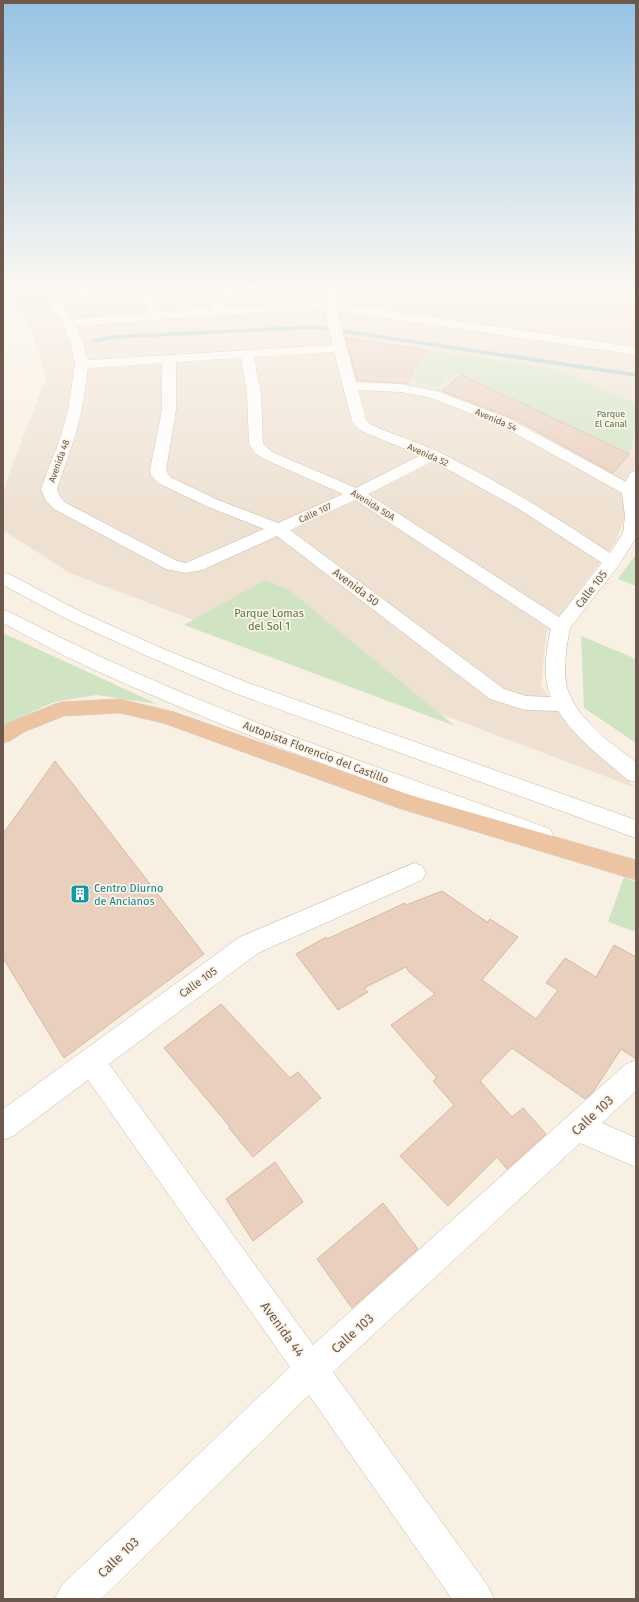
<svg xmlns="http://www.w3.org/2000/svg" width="639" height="1602" font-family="'Fira Sans',sans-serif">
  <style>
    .residential { fill: #eee1d2 }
    .green { fill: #d0e3c3 }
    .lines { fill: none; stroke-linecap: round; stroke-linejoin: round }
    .stream { stroke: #a2c7ce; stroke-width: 3.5 }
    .building { fill: #e9cfbe; stroke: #dab7a1 }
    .minor-casing { stroke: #c7b7ab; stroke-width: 1 }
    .secondary-casing { stroke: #cab8a9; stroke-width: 1 }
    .trunk-casing { stroke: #d6d0cd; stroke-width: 1 }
    .minor { fill: #fff; fill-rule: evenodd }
    .secondary { fill: #fff; fill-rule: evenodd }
    .trunk { fill: #ecc4a2; fill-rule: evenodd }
    .labels { text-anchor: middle; stroke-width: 3.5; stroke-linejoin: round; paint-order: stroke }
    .far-park-label { font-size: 9px; fill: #567649; stroke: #fcf4e7 }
    .far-street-label { font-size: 9px; fill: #6c584c; stroke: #fcf4e7 }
    .street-label { font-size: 11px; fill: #6c584c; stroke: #fcf4e7 }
    .park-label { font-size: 11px; fill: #567649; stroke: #fcf4e7 }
    .culture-label { font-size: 11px; fill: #0d838f; stroke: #fcf4e7; text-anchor: start }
    .near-street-label { font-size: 13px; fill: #6c584c; stroke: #fcf4e7 }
  </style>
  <rect width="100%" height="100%" fill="#f8f0e2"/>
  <!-- residential -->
  <path class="residential" d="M3,290h633v43l-174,-26 174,27v126l-10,55 -11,28 -69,91 -5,52 27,40 68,62 -566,-215 -67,-43v-32l3,-16 40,-104 -17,-54 -10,-24 -5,-5 -6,1 -5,-3z"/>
  <!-- green -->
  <path class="green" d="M34,290h29l4,3 -12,4 -6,7 -32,6 -9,-14z
    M347,290h79l-7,11z
    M425,350l130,19 81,34v26l-7,25 -173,-81 -20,15 -25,-9z
    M636,554v32l-18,-7z
    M265,580l24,10 166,136 -271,-101z
    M3,633l154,71 -60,-9 -43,7 -51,23z
    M581,636l55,23v84l-52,-35z
    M624,877l12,5v50l-28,-10z"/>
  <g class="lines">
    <!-- stream -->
    <path class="stream" d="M94,341l20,-4 201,-10 321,48"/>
  </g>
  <!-- building -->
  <path class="building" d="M346,338l79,12 -19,34 -49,-4z
    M461,375l107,50 61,29 -16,19 -96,-53 -75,-29z
    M55,761l149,193 -140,104 -61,-100v-124z
    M442,891l45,31 3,-3 28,18 -36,43 54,39 22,-29 -12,-7 19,-25 31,19 18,-32 22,12v102l-15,-10 -28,43 -8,7 -73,-51 -32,33 32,36 11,-9 23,26 -39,35 -10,-12 -49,49 -48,-50 54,-51 -21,-24 4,-3 -46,-53 44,-31 -26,-22 -3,-5 -42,21 4,4 -30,18 -42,-56 30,-17 1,2 78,-36 1,2z
    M221,1004l69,74 8,-6 23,26 -68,59 -24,-29 1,-1 -66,-79z
    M275,1162l28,40 -50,39 -27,-42z
    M383,1203l35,46 -66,59 -35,-49z"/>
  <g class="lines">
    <!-- minor casing -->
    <g class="minor-casing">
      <path id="minor" d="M82,290h25l-2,3c-14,3 -30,3 -42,12l9,14 78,-6 -15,-23h12l15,22 50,-4 -3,-7 3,-7 14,-4h18l-2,3 -20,6 2,8 101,-4 2,-13h12l-2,13 299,44v8l-299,-44 19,71 44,2 37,7 71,27 118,64 4,-9 6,-2v67l-18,28 -48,62 -4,22 -1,24 2,14 6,14 8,12 22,23 33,25v20l-8,-2c-25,-21 -51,-41 -70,-69l-33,-1 -35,-11 -213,-163 -75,34 -16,3 -20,-4 -112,-60 -9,-10 -4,-10 20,-53 7,-27 7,-45 -5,-23 -7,-18 -11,-15 -1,-4 11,-9zM325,310l7,35 -244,15 -11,-34 143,-11zM334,352l18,69c4,6 9,10 16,13l53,21 -65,33 -84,-36 -9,-8 -2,-50 -7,-37zM241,358l6,36 2,50 6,9 7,5 81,36 -65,29 -60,-23 -48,-23 -4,-7 10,-60v-48zM162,363v47l-12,60 1,5 7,8 48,23 58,23 -78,34 -9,-2 -111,-58 -6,-6 -3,-8 18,-53 7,-27 6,-41zM358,390l42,2 28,5 70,27 124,69 3,23 -2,17 -13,20c-55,-37 -111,-71 -169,-100 -23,-11 -48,-18 -71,-29l-4,-4zM433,461l86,48 83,54 -43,54 -191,-123zM355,500l196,129c-5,22 -9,46 0,68l-25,-1 -22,-7 -214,-159z
        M587,290l49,1v8l-43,-5 -4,-1z
        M414,863l8,3 4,7 -4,7 -164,73 -149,111 204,281 313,-281 10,-4v31l-34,32 34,15v29l-56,-24 -247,229 155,214 6,13h-42l-143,-204 -208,204h-46l6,-13 229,-219 -202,-287 -75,56 -10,4v-31l237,-172z"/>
    </g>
    <!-- secondary casing -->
    <g class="secondary-casing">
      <path id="secondary" d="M3,573l6,1 72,38 80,36 90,36 385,136v18l-399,-144 -90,-38 -78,-36 -66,-35z
        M3,610l6,2c30,15 60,30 90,44 146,68 300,118 451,173l3,6 -3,6 -8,3 -8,-3c-150,-55 -302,-108 -448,-175 -28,-13 -55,-28 -83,-43z"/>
    </g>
    <!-- trunk casing -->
    <g class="trunk-casing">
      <path id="trunk" d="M120,699l54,13 236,83 226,65v20l-238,-72 -235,-85 -43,-10 -56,3 -40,16 -14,9 -7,2v-17l7,-4 45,-18 7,-2z"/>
    </g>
    <!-- minor -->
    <use href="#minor" class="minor"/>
    <!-- secondary -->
    <use href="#secondary" class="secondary"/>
    <!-- trunk -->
    <use href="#trunk" class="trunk"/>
  </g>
  <!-- sky -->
  <linearGradient id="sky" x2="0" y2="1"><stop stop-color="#95c3e4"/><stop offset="0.56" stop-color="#fcf8f2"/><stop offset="1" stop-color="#fcf8f2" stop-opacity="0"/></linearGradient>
  <rect width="639" height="514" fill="url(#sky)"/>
  <!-- icons -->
  <defs>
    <g id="building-square" transform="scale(1)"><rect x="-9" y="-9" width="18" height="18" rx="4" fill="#0f9aa8" stroke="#fcf4e7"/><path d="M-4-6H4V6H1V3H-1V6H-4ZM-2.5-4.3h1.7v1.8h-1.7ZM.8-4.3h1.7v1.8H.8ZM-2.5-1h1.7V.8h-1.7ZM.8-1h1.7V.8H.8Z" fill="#fff"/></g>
  </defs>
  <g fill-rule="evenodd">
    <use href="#building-square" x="80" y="894"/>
  </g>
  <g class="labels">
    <!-- far-park labels -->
    <g class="far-park-label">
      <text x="611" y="417">Parque<tspan x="611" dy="10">El Canal</tspan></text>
    </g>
    <!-- far-street labels -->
    <g class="far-street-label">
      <text transform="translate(496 420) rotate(23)" y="3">Avenida 54</text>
      <text transform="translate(428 455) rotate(24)" y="3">Avenida 52</text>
      <text transform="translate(59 461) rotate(-70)" y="3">Avenida 48</text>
      <text transform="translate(373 505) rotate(32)" y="3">Avenida 50A</text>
      <text transform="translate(315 513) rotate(-25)" y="3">Calle 107</text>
    </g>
    <!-- street labels -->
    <g class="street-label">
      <text transform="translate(356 587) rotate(37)" y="4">Avenida 50</text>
      <text transform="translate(591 589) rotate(-52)" y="4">Calle 105</text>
      <text transform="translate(316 752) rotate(21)" y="4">Autopista Florencio del Castillo</text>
      <text transform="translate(198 982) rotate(-36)" y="4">Calle 105</text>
    </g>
    <!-- park labels -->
    <g class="park-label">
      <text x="269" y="617">Parque Lomas<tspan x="269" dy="13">del Sol 1</tspan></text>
    </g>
    <!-- culture labels -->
    <g class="culture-label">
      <text x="94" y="892">Centro Diurno<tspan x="94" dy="13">de Ancianos</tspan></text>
    </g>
    <!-- near-street labels -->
    <g class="near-street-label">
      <text transform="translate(592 1115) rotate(-43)" y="5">Calle 103</text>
      <text transform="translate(283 1329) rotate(54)" y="5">Avenida 44</text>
      <text transform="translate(352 1333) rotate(-42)" y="5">Calle 103</text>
      <text transform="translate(118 1557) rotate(-44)" y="5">Calle 103</text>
    </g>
  </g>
  <!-- border -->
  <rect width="639" height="1602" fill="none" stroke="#6c584c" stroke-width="8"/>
</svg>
